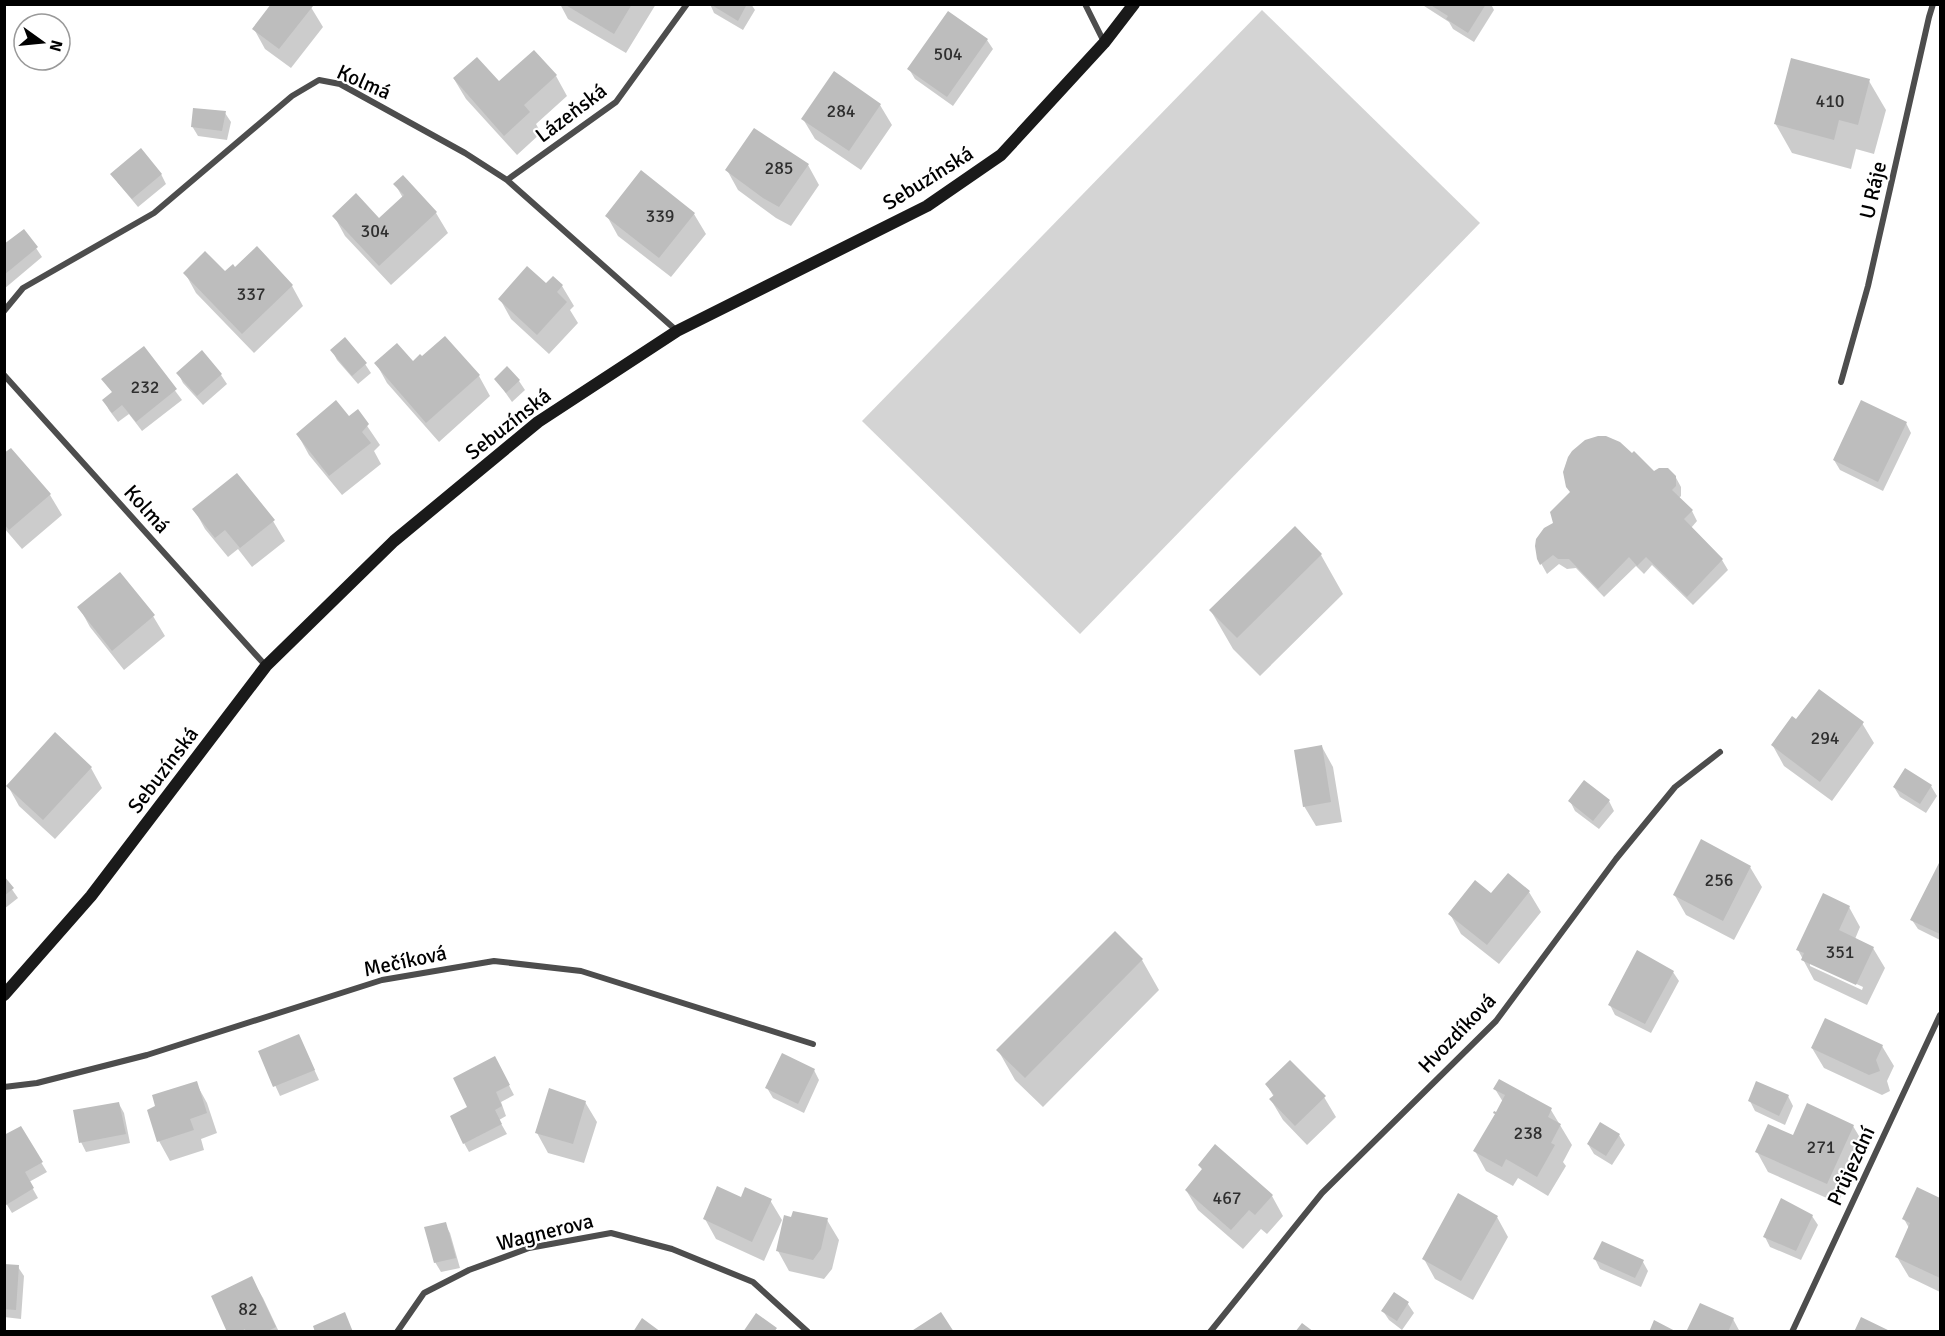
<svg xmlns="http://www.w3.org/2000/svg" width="1945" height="1336" font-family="Signika,sans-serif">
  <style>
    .green { fill: #d4d4d4 }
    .shadow { fill: #0003; fill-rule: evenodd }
    .building { fill: #bdbdbd }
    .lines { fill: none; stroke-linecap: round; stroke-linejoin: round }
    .street { stroke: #4d4d4d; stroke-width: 6 }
    .secondary { stroke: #1a1a1a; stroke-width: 12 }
    .labels { text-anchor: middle; stroke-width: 4.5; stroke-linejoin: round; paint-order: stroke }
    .number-label { font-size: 18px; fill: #2f2f2f }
    .street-label { font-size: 21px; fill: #000; stroke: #fff }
  </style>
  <rect width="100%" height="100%" fill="#fff"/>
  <!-- green -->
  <path class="green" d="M1262,10l218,213 -400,411 -218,-213z"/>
  <!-- shadow -->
  <path class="shadow" d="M273,4h36l14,23 -32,41 -26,-19 -11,-20z
    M560,4h96l-30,49 -58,-34z
    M710,4h41l4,6 -12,20 -29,-17z
    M1421,4h70l3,6 -20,32 -21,-13 -4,-7z
    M987,40l6,9 -40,57 -38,-27 -6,-10z
    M556,76l11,20 -31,28 5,9 -24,22 -51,-56 -12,-20 45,4z
    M1869,81l17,29 -12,44 -18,-5 -5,20 -59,-16 -17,-30z
    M880,105l12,20 -31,45 -46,-31 -12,-20z
    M225,113l6,9 -4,18 -29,-4 -6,-10z
    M808,165l11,20 -28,41 -15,-8 -38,-28 -11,-20z
    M641,172l53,42 12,20 -35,43 -53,-41 -11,-20z
    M112,174h49l5,10 -28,23 -20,-24z
    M395,184l41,29 12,20 -57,52 -46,-49 -11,-20 45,4 24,-22z
    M4,246l32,2 6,9 -38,32z
    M185,273l107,13 11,20 -49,47 -58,-60z
    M553,278l9,8 12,20 -4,4 8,13 -29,31 -38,-35 -11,-20 46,-14z
    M445,338l34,38 11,20 -51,46 -52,-59 -11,-20h37l10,-6z
    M143,348l39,52 -40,31 -13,-17 -11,8 -9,-12 -5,-10 9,-7 -10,-14z
    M332,350l33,14 6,9 -13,11 -21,-24z
    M178,373l43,2 6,9 -24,21 -20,-22z
    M496,379l23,2 6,9 -13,12z
    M357,411l23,34 -6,6 7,13 -39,31 -33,-40 -11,-20 50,-17z
    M1906,423l5,10 -28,58 -43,-21 -6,-10z
    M11,450l39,45 12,20 -40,34 -18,-21v-73z
    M1654,473l21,3 6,11v9l-2,2 13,13 5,10 -6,7 31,32 6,10 -35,35 -41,-40 -8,9 -8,-8 -32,31 -28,-29 -9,1 -8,-5 -12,10 -10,-18z
    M194,509l79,12 12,20 -33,26 -14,-18 -10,8 -23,-28z
    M1295,529l26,26 22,39 -83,82 -27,-27 -22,-38z
    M79,607l74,9 12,20 -41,34 -34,-43z
    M1862,723l12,20 -42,58 -48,-35 -11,-20z
    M1322,747l11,20 9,55 -26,4 -12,-20z
    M91,768l11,20 -47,51 -36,-33 -11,-20z
    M1931,786l6,10 -11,17 -26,-16 -6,-10z
    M1570,801h39l5,10 -15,18 -24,-18z
    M1940,864v76l-22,-11 -6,-9z
    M1750,867l12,20 -28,53 -48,-25 -12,-21z
    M4,878l14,20 -14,11z
    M1529,892l12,20 -42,52 -38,-30 -11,-20 42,-19z
    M1849,907l11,20 -5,12 18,9 12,20 -18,37 -53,-25 -16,-30zM1810,962l53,25 -1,3 -52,-24z
    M1115,933l27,27 17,30 -116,117 -28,-27 -17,-30z
    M1673,972l6,9 -28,52 -36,-18 -5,-10z
    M299,1036l20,44 -39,16 -20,-44z
    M1882,1046l12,20 -7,15 3,10 -8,4 -58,-27 -12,-20z
    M500,1068l14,27 -13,7 5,14 -7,4 8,14 -38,18 -5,-9 5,-36z
    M814,1070l5,10 -15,33 -31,-15 -6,-10z
    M196,1083l11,20 10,30 -16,6 3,11 -34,11 -11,-20z
    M1267,1085l57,12 12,20 -29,28 -24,-25 -12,-20 3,-3z
    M1495,1089l56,21 21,35 -9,17 3,4 -18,30 -30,-18 -5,8 -27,-15 -11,-20 28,-49z
    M1788,1096l5,10 -8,19 -30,-14 -5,-10z
    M585,1102l12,20 -13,41 -36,-10 -11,-20z
    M119,1104l5,9 6,30 -44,9 -5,-10z
    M1853,1126l12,20 -27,57 -70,-31 -11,-20 37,-15z
    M20,1128l27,44 -18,10 9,16 -26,15 -8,-13v-63z
    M1619,1135l6,10 -13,20 -18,-11 -6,-10z
    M1200,1165l72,31 11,20 -16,18 -6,-5 -18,20 -45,-39 -12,-20 17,-19z
    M1918,1189l22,11v92l-31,-15 -12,-20 12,-29 -5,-9z
    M742,1199l28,1 12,20 -18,41 -48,-22 -11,-20z
    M1812,1216l6,9 -17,35 -31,-13 -5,-10z
    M1497,1217l11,20 -35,63 -38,-21 -11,-20z
    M827,1220l12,20 -7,29 -8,10 -35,-8 -11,-20z
    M445,1224l5,9 10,35 -19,4 -6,-10z
    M1595,1259l48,3 5,9 -7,16 -41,-18z
    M4,1265l14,2 6,9 -3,43 -17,-2z
    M251,1278l12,20 16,34h-50z
    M1394,1294l14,10 6,9 -12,17 -13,-10 -6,-9z
    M1733,1319l7,13h-52z"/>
  <!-- building -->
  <path class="building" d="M271,4l42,2 -34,43 -27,-20z
    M564,4h68l-18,30z
    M710,4h37l-9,17z
    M1429,4h57l-18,29 -22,-14 2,-3z
    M948,11l40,28 -41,58 -40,-28z
    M534,50l23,25 -33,30 6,7 -26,24 -51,-58 24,-21 22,24z
    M1791,58l79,21 -12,46 -19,-5 -5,20 -60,-16z
    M834,71l47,33 -32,47 -48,-32z
    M193,108l33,3 -4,20 -31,-4z
    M754,128l55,36 -30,43 -16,-9 -38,-28z
    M141,148l21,26 -30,25 -22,-25z
    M641,170l54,43 -36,45 -54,-42z
    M403,175l34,37 -58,54 -47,-50 24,-23 23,25 25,-23 -11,-11z
    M24,229l14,18 -34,28v-31z
    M257,246l36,39 -51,49 -59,-61 22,-22 20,20 8,-7 2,3z
    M527,266l19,17 7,-7 10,9 -6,7 10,10 -30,33 -39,-36z
    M445,336l35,39 -54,48 -52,-60 23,-20 16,18 7,-7 2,2z
    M345,337l22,26 -15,13 -22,-26z
    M144,346l33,43 -41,33 -14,-17 -10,8 -10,-13 10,-8 -11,-13z
    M202,350l20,24 -25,22 -21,-23z
    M507,366l13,14 -14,13 -12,-14z
    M336,400l13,16 9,-7 11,15 -7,8 9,11 -42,33 -33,-42z
    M1861,400l46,22 -29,60 -45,-22z
    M1598,436h8l14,6 12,11 2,-2 20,20 5,-3h9l8,8v10l-4,4 21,20 -9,9 39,40 -36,38 -41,-40 -9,9 -8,-9 -31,32 -29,-30h-11l-5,-4 -13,10 -3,-6 -2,-13 1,-7 8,-11 9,-5 -3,-11 20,-20 -4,-5 -3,-15 5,-15 4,-6 13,-11z
    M11,448l40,46 -42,36 -5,-6v-71z
    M237,473l38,47 -35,28 -15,-18 -10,8 -23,-29z
    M1295,526l27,28 -85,84 -28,-28z
    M120,572l35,43 -43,36 -35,-44z
    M1819,689l45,33 -44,60 -49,-37 21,-29 4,3z
    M55,732l37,35 -49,53 -37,-34z
    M1322,745l9,57 -28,5 -9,-57z
    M1905,768l27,17 -12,19 -27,-17z
    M1584,780l26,20 -17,21 -25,-20z
    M1701,839l50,27 -28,55 -50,-26z
    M1940,861v73l-30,-14z
    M1508,873l22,18 -43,54 -39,-31 27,-34 16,13z
    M4,876l10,12 -10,8z
    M1823,893l27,13 -11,24 35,17 -18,38 -55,-25 3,-7 -8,-3z
    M1115,931l28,28 -118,119 -29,-28z
    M1637,950l37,21 -29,53 -37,-19z
    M1825,1018l58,27 -7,15 4,11 -11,4 -58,-27z
    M299,1034l16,36 -42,17 -15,-36z
    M782,1053l33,16 -17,35 -33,-16z
    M495,1056l15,29 -14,7 6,14 -7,4 7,14 -39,20 -13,-28 17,-9 -14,-29z
    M1290,1060l36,36 -31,30 -26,-27 5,-4 -9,-11z
    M1499,1079l53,29 -4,9 13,7 -10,19 4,2 -18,32 -31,-18 -4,8 -29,-16 22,-37 -2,-1 1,-2 2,1 9,-17 -12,-6z
    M197,1081l10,32 -17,6 4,11 -37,12 -10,-32 8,-4 -3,-11z
    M1756,1081l33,14 -10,21 -31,-15z
    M549,1088l37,13 -13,43 -38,-11z
    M119,1102l7,32 -47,9 -6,-33z
    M1807,1103l47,22 -27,59 -72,-32 13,-28 25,11z
    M1600,1122l20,12 -14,22 -19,-12z
    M21,1126l22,36 -18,10 9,16 -28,17 -2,-70z
    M1215,1144l58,51 -18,20 -6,-5 -18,20 -46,-40 17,-21 -4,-4z
    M717,1186l24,11 4,-10 27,12 -20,43 -49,-23z
    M1917,1187l23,11v80l-45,-21 15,-34 -8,-4z
    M1458,1193l40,23 -37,65 -39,-22z
    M1781,1198l32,17 -17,36 -33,-14z
    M793,1211l35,7 -7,31 -8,11 -37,-9 8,-36 7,2z
    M446,1222l10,36 -22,5 -10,-36z
    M1602,1241l42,19 -9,18 -42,-19z
    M4,1264l15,1 -3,45 -12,-1z
    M252,1276l24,51 -10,5h-20l-1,-3 -6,3h-12l-16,-36z
    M1394,1292l15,10 -12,19 -16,-10z
    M1700,1303l34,15 -6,14h-42z
    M345,1312l8,20h-38l-2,-6z
    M941,1312l13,20h-44z
    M756,1313l21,15 -3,4h-31z
    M1861,1317l31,15h-38z
    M642,1318l19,14h-28z
    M1654,1320l23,12h-28z
    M1302,1323l12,9h-19z"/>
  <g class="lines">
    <!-- street -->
    <path class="street" d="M1085,4l19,38
      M507,180l109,-78 71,-98
      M4,311l19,-23 131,-75 138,-117 27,-16 21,4 125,69 42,27 170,151
      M4,375l262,291
      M1841,382l27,-96 61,-269 4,-13
      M4,1087l33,-4 110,-28 235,-75 112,-19 87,10 232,73
      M397,1332l27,-39 45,-23 60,-22 82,-15 61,16 81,33 55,50
      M1210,1332l112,-139 174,-172 120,-162 59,-72 45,-35
      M1792,1332l148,-317"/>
    <!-- secondary -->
    <path class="secondary" d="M4,995l87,-99 175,-230 128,-125 144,-119 139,-91 250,-125 74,-51 103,-112 30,-39"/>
  </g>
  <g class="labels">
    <!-- number labels -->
    <g class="number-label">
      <text x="948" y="60">504</text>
      <text x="1830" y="107">410</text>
      <text x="841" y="117">284</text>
      <text x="779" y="174">285</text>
      <text x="660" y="222">339</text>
      <text x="375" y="237">304</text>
      <text x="251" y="300">337</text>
      <text x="145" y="393">232</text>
      <text x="1825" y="744">294</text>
      <text x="1719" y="886">256</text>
      <text x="1840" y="958">351</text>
      <text x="1528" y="1139">238</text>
      <text x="1821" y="1153">271</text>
      <text x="1227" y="1204">467</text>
      <text x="248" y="1315">82</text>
    </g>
    <!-- street labels -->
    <g class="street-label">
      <text transform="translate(364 82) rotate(24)" y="7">Kolmá</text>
      <text transform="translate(571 113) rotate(-37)" y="7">Lázeňská</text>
      <text transform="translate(928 178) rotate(-32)" y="7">Sebuzínská</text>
      <text transform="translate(1873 190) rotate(-77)" y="7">U Ráje</text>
      <text transform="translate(508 424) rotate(-38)" y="7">Sebuzínská</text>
      <text transform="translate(147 509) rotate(48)" y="7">Kolmá</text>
      <text transform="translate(163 770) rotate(-53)" y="7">Sebuzínská</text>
      <text transform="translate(405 961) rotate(-12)" y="7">Mečíková</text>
      <text transform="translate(1457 1033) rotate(-46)" y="7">Hvozdíková</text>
      <text transform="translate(1851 1166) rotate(-65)" y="7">Průjezdní</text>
      <text transform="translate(545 1232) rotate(-14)" y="7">Wagnerova</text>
    </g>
  </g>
  <!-- border -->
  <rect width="1945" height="1336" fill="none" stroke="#000000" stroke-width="12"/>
  <!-- north arrow -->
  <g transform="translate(42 42) rotate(105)"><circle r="28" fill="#ffffff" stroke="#999999" stroke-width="1.5"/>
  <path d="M0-4.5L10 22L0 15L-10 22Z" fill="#000000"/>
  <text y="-9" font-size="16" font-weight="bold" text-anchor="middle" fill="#000000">N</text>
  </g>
</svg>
